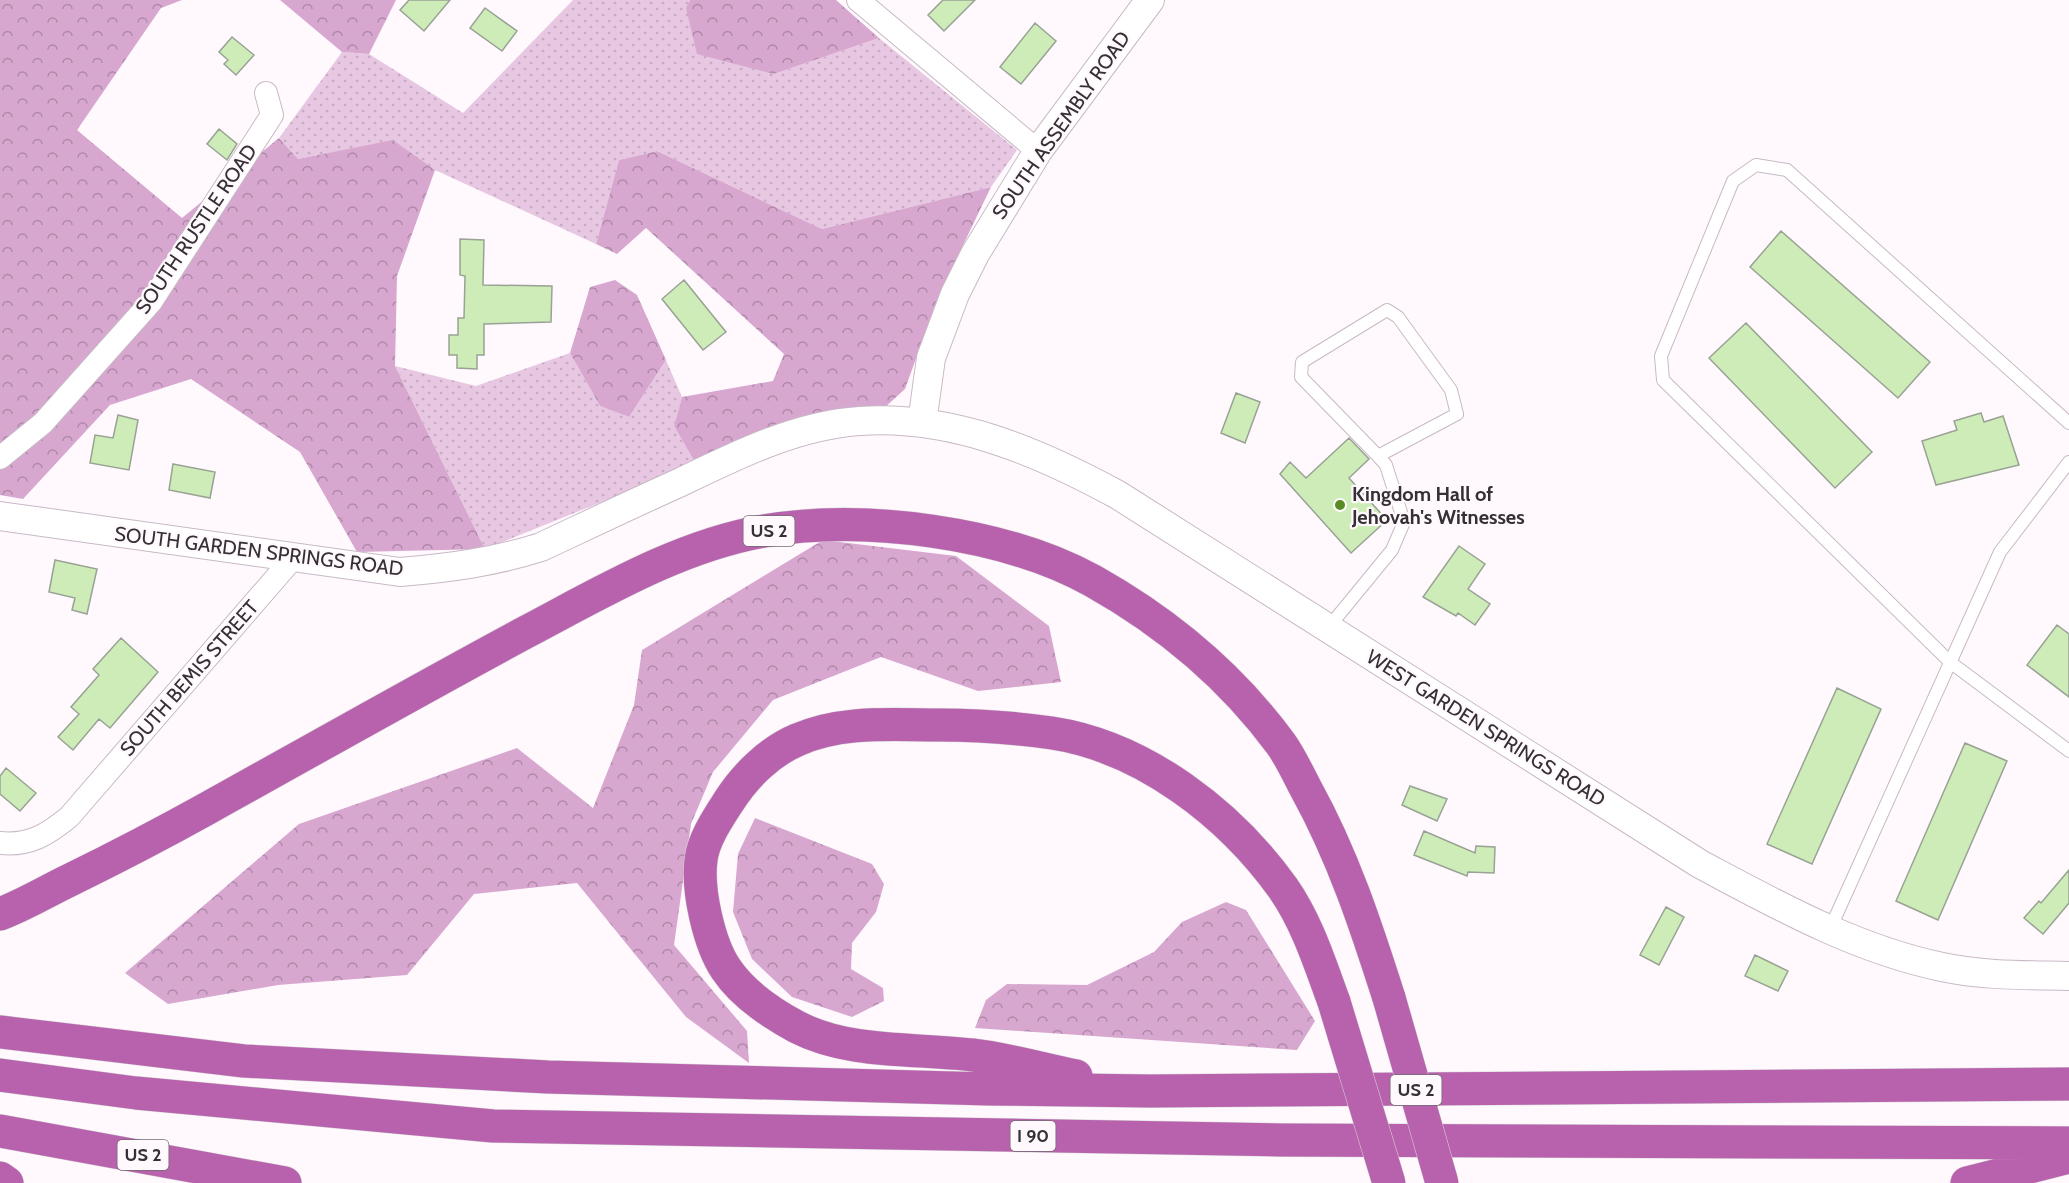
<svg xmlns="http://www.w3.org/2000/svg" width="2069" height="1183" font-family="Cabin,sans-serif">
  <style>
    .grass { fill: url(#grass-dots) }
    .forest { fill: url(#forest-crowns) }
    .building { fill: #cdecb8; stroke: #99a294; stroke-width: 1.5 }
    .lines { fill: none; stroke-linecap: round; stroke-linejoin: round }
    .service-casing { stroke: #c8b9c5; stroke-width: 14 }
    .minor-casing { stroke: #c8b9c5; stroke-width: 24 }
    .tertiary-casing { stroke: #c8b9c5; stroke-width: 30 }
    .motorway-casing { stroke: #d7d6d6; stroke-width: 34 }
    .service { stroke: #fff; stroke-width: 12 }
    .minor { stroke: #fff; stroke-width: 22 }
    .tertiary { stroke: #fff; stroke-width: 28 }
    .motorway { stroke: #b862ae; stroke-width: 33 }
    .motorway-bridge-casing { stroke: #d7d6d6; stroke-width: 34; stroke-linecap: butt }
    .motorway-bridge { stroke: #b862ae; stroke-width: 33 }
    .poi-dot { fill: #578c25; stroke: #fff9fe; stroke-width: 2 }
    .labels { text-anchor: middle; stroke-width: 4.5; stroke-linejoin: round; paint-order: stroke }
    .shield { fill: #fff9fe; stroke: #726c71; stroke-width: 1.5 }
    .shield-label { font-size: 18px; font-weight: bold; fill: #353034 }
    .street-label { font-size: 20px; fill: #353034; stroke: #fff9fe }
    .poi-label { font-size: 20px; font-weight: bold; fill: #353034; stroke: #fff9fe; text-anchor: start }
  </style>
  <defs>
    <pattern id="grass-dots" width="8" height="8" patternUnits="userSpaceOnUse" patternTransform="scale(1.5)"><rect width="8" height="8" fill="#e7c7e1"/><path d="M2 2h.1M6 6h.1" fill="none" stroke="#c7abc2" stroke-width="1.8" stroke-linecap="round"/></pattern>
    <pattern id="forest-crowns" width="20" height="18" patternUnits="userSpaceOnUse" patternTransform="scale(1.5)"><rect width="20" height="18" fill="#d7a7d0"/><path d="M2 6a3 3 0 1 1 6 0M12 15a3 3 0 1 1 6 0" fill="none" stroke="#af88aa"/></pattern>
  </defs>
  <rect width="100%" height="100%" fill="#fff9fe"/>
  <!-- grass -->
  <path class="grass" d="M573,0h117l-4,9 88,65 105,-36 138,112 -26,37 -169,42 -165,-78 -38,9 -23,84 -161,-74 -42,-29 -95,18 -19,-21 63,-86 27,2 94,59z
    M570,353l30,53 29,11 37,-57 16,37 -8,29 22,38 -211,85 -90,-183 81,20z"/>
  <!-- forest -->
  <path class="forest" d="M0,0h182l-21,8 -84,122 105,88 97,-80 19,21 95,-19 42,30 -38,106 -2,90 90,183 -128,3 -57,-100 -109,-73 -81,26 -87,94 -23,-4z
    M280,0h116l-27,54 -27,-2z
    M690,0h146l43,38 -105,36 -77,-20 -11,-46z
    M657,151l165,78 169,-42 -52,108 -34,94 -23,21 -186,54 -22,-38 8,-29 91,-16 11,-27 -138,-126 -29,26 -21,-10 23,-84z
    M615,280l22,15 29,65 -37,57 -29,-11 -30,-53 20,-66z
    M823,540l133,16 93,70 12,56 -83,9 -97,-34 -108,43 -60,72 -22,52 -17,121 73,86 2,32 -63,-46 -109,-134 -103,11 -67,81 -129,10 -110,19 -43,-31 174,-149 218,-76 76,60 41,-103 8,-55z
    M755,818l117,46 12,20 -8,28 -24,31 -1,26 32,19 1,13 -32,16 -60,-20 -40,-38 -19,-47 5,-58z
    M1226,902l20,8 69,111 -18,29 -322,-22 11,-28 21,-16 80,1 67,-33 28,-30z"/>
  <!-- building -->
  <path class="building" d="M409,0h41l-26,31 -24,-21z
    M943,0h32l-31,31 -16,-16z
    M485,8l32,23 -15,20 -32,-23z
    M1035,23l21,18 -35,43 -21,-17z
    M232,37l22,18 -18,20 -12,-11 4,-4 -9,-8z
    M219,129l18,15 -10,16 -20,-16z
    M1781,231l149,131 -32,36 -148,-131z
    M460,239l24,1 -1,45 69,1 -1,36 -67,2v31h-7v14l-20,-1v-13h-8v-20h9v-17h6l1,-42 -5,-1z
    M684,280l42,52 -23,18 -41,-51z
    M1746,323l126,129 -37,36 -126,-130z
    M1236,393l24,9 -15,41 -24,-10z
    M1981,413l3,9 19,-6 16,49 -83,20 -14,-44 35,-11 -3,-9z
    M118,415l20,5 -9,50 -39,-7 5,-28 18,3z
    M1349,438l20,21 -20,19 38,42 -36,33 -71,-79 10,-12 16,16z
    M173,464l42,8 -5,26 -41,-8z
    M1459,546l26,18 -17,25 22,15 -15,21 -17,-12 -2,3 -33,-19z
    M55,560l42,9 -10,45 -15,-4 3,-12 -26,-6z
    M2057,625l12,9v63l-42,-32z
    M121,638l37,34 -48,56 -11,-9 -26,31 -15,-13 21,-23 -8,-7 28,-32 -6,-6z
    M1837,688l44,21 -69,155 -45,-20z
    M1965,743l42,18 -69,159 -42,-19z
    M6,768l30,25 -16,18 -20,-17v-18z
    M1410,786l37,13 -10,22 -35,-16z
    M1424,831l51,22 1,-7 19,1 -1,26 -26,-1 -1,4 -53,-21z
    M2069,870v33l-26,31 -19,-16 15,-17 2,2z
    M1666,907l18,10 -25,48 -19,-10z
    M1755,955l33,16 -10,20 -33,-15z"/>
  <g class="lines">
    <!-- service casing -->
    <g class="service-casing">
      <path id="service" d="M2069,423l-282,-253 -31,-5 -23,16 -72,175 2,24 287,282 119,89
        M1328,628l64,-78 12,-28 -18,-57 -8,-9 -77,-79 1,-15 85,-52 11,7 53,73 6,24 -79,42
        M1830,929l170,-377 69,-90"/>
    </g>
    <!-- minor casing -->
    <g class="minor-casing">
      <path id="minor" d="M858,0l180,151
        M0,458l43,-35 108,-121 121,-187 -6,-22
        M0,843c29,3 47,-8 69,-26l225,-260"/>
    </g>
    <!-- tertiary casing -->
    <g class="tertiary-casing">
      <path id="tertiary" d="M922,423l9,-65 24,-64 20,-40 63,-103 112,-151
        M0,516l400,56c49,-4 94,-10 141,-25 47,-22 93,-44 140,-65 56,-27 116,-57 179,-61 93,-6 179,31 258,74l582,369c77,41 155,85 242,103 42,9 85,8 127,9"/>
    </g>
    <!-- motorway casing -->
    <g class="motorway-casing">
      <path id="motorway" d="M0,914c24,-9 47,-23 70,-34 47,-23 93,-47 138,-72 106,-59 212,-119 318,-176 76,-40 153,-86 238,-101 100,-17 240,1 329,50 73,41 138,95 188,163 10,14 17,30 25,45 37,67 60,137 83,209
        M0,1032l244,29 304,16 441,12 162,2 918,-7
        M0,1075l136,18 357,33 788,14 788,3
        M1076,1076c-35,-7 -69,-17 -104,-21 -57,-7 -123,-1 -175,-28 -26,-14 -55,-34 -71,-58 -17,-25 -29,-79 -25,-109 2,-20 17,-42 28,-59 16,-25 40,-49 68,-61 45,-20 95,-15 143,-15 37,0 76,3 112,8 92,14 178,81 231,155 24,34 37,76 51,114
        M0,1131l285,52
        M0,1178l7,5
        M1967,1183l102,-26"/>
    </g>
    <!-- service -->
    <use href="#service" class="service"/>
    <!-- minor -->
    <use href="#minor" class="minor"/>
    <!-- tertiary -->
    <use href="#tertiary" class="tertiary"/>
    <!-- motorway -->
    <use href="#motorway" class="motorway"/>
    <!-- motorway-bridge casing -->
    <g class="motorway-bridge-casing">
      <path id="motorway-bridge" d="M1389,998l53,185
        M1334,1002l55,181"/>
    </g>
    <!-- motorway-bridge -->
    <use href="#motorway-bridge" class="motorway-bridge"/>
  </g>
  <!-- markers -->
  <circle class="poi-dot" cx="1340" cy="505" r="6"/>
  <g class="labels">
    <!-- shield labels -->
    <g class="shield">
      <rect x="743.5" y="516" width="51" height="30" rx="4.5"/>
      <rect x="1390.5" y="1075" width="51" height="30" rx="4.5"/>
      <rect x="1010.5" y="1121" width="45" height="30" rx="4.5"/>
      <rect x="117.5" y="1140" width="51" height="30" rx="4.5"/>
    </g>
    <g class="shield-label">
      <text x="769" y="537">US 2</text>
      <text x="1416" y="1096">US 2</text>
      <text x="1033" y="1142">I 90</text>
      <text x="143" y="1161">US 2</text>
    </g>
    <!-- street labels -->
    <g class="street-label">
      <text transform="translate(1061 125) rotate(-55)" y="7">SOUTH ASSEMBLY ROAD</text>
      <text transform="translate(196 229) rotate(-56)" y="7">SOUTH RUSTLE ROAD</text>
      <text transform="translate(259 551) rotate(7)" y="7">SOUTH GARDEN SPRINGS ROAD</text>
      <text transform="translate(189 678) rotate(-49)" y="7">SOUTH BEMIS STREET</text>
      <text transform="translate(1486 728) rotate(32)" y="7">WEST GARDEN SPRINGS ROAD</text>
    </g>
    <!-- poi labels -->
    <g class="poi-label">
      <text x="1352" y="501">Kingdom Hall of<tspan x="1352" dy="23">Jehovah's Witnesses</tspan></text>
    </g>
  </g>
</svg>
